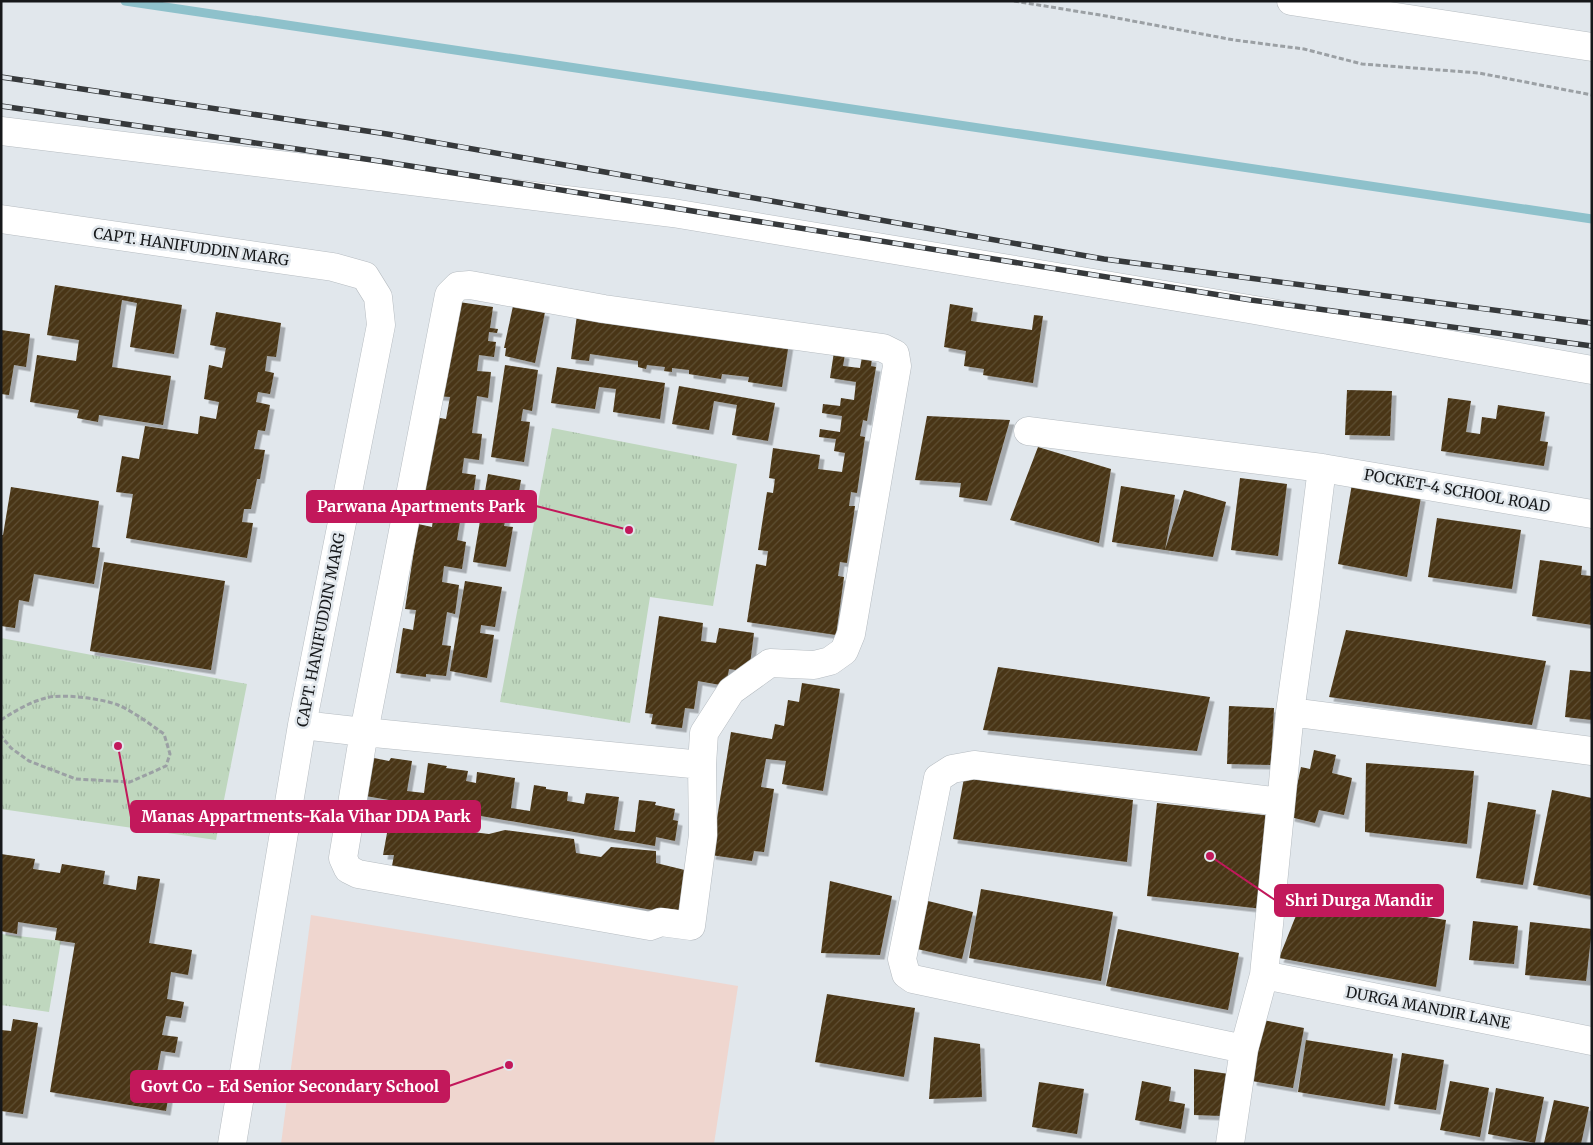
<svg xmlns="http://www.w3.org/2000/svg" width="1593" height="1145" font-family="Merriweather,serif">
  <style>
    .education { fill: #efd6cf }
    .park { fill: url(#park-tufts) }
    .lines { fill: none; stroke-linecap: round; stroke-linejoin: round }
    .stream { stroke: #8ec1cb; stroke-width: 9 }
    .building { fill: url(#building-hatch); filter: url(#shadow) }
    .minor-casing { stroke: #b6bcc1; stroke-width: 29 }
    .trunk-casing { stroke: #b6bcc1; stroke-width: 29 }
    .path { stroke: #9ba0a4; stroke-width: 3; stroke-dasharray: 5 2.5; stroke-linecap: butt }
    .minor { stroke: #fff; stroke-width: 28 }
    .trunk { stroke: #fff; stroke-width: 28 }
    .rail-casing { stroke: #36393b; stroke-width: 5.5 }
    .rail { stroke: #e1e7ec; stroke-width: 4; stroke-dasharray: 11; stroke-linecap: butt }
    .labels { text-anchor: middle; stroke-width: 5; stroke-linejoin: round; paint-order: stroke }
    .street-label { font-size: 15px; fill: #16181a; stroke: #e1e7ec }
    .leader { fill: none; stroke: #c2185b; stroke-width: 2 }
    .callout-dot { fill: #c2185b; stroke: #e1e7ec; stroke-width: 2 }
    .callout { fill: #c2185b; stroke: #c2185b; stroke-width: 2 }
    .callout-label { font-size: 16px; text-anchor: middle; font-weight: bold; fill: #fff }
  </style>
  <defs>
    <pattern id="park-tufts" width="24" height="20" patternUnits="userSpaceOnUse" patternTransform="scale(1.25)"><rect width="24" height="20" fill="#bfd7be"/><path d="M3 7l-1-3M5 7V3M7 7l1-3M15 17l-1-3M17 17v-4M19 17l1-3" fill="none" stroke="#a3b8a3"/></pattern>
    <pattern id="building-hatch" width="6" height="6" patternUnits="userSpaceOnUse" patternTransform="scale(1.25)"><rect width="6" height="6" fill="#483414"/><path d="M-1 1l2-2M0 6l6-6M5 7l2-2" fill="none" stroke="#5f4f35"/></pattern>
    <filter id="shadow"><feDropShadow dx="4.5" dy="4.5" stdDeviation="0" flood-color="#0004"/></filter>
  </defs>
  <rect width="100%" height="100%" fill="#e1e7ec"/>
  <!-- education -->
  <path class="education" d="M311,915l427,71 -24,158h-433z"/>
  <!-- park -->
  <path class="park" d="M552,428l185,36 -24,142 -63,-9 -20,126 -130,-21z
    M1,638l246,46 -31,156 -215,-31z
    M1,934l60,7 -12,71 -48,-7z"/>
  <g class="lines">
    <!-- stream -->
    <path class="stream" d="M125,1l1467,218"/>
  </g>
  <!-- building -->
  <path class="building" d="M55,285l127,20 -8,49 -44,-7 7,-44 -15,-3 -10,67 59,9 -8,49 -64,-10 -1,7 -21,-4 2,-8 -49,-8 7,-47 39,6 3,-21 -32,-5z
    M452,301l41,6 -3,21 8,1 -1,4 -8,-1 -1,9 8,1 -2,15 -15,-2 -2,16 14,1 -3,26 -11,-2 -5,37 10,1 -3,26 -15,-2 -2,15 14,2 -4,29 -9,-1 -6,37 9,2 -4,27 -18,-3 -2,16 17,3 -4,29 -8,-2 -5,33 9,1 -5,30 -20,-2v3l-30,-4 7,-45 10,2 3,-20 -11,-1 13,-85 14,3 3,-22 -13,-2 12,-86 12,2 4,-22 -12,-1z
    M950,304l23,4 -2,13 61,9 2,-15 9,1 -10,67 -50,-8 1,-6 -20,-3 2,-15 -22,-4z
    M513,306l32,6 -10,51 -30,-7 1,-8h-2z
    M216,312l65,11 -5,34 -9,-1 -2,15 9,2 -4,21 -12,-2 -2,10 14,3 -5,26 -7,-1 -4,19 11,1 -5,29h-3l-6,30h-7l-2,13 11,1 -6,35 -121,-20 7,-44 -17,-2 6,-36 17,3 6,-33 53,8 2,-18 16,3 3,-17 -15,-3 5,-34 13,3 4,-20 -16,-3z
    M577,315l212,28 -7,44 -34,-5 1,-5 -27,-3 -1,5 -32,-5v-4l-17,-2v4l-8,-1 1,-4 -18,-2 -1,4 -8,-2v-6l-48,-7 -1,7 -18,-2z
    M1,330l29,4 -4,33 -12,-2 -5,30 -8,-1z
    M834,352l11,2 -2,12 17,2 2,-11 10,1 -1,8 5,1 -9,54 -4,-1 -3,16 5,1 -8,56 -6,-1 -2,14h6l-8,57 -7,-1 -2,14 6,1 -8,58 -89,-13 9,-58 10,2 2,-15 -10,-1 9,-58 6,1 2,-14 -6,-1 4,-30 47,7 -2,14 24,3 3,-19 -11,-2 2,-12 -17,-2 1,-8 20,3 2,-16 -20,-3 1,-9 17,2 1,-8 13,2 2,-18 -26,-4z
    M505,365l33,5 -6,41 -9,-2 -2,12 9,1 -6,40 -33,-5z
    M557,367l108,16 -5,36 -47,-7 3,-23 -17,-2 -4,22 -44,-6z
    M679,386l96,17 -7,38 -36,-6 5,-30 -23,-4 -5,29 -37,-6z
    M1347,390l45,1 -2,45 -45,-1z
    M1448,398l23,3 -5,31 14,2 2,-17 14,2 2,-14 47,7 -5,29 8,1 -4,24 -103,-15z
    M927,416l83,4 -23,81 -28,-4 2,-14 -46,-3z
    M1038,447l73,22 -12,74 -89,-23z
    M488,474l33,6 -6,35 -8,-2 -3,13 9,1 -7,40 -33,-5z
    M1240,478l47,6 -9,72 -47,-6z
    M1352,484l69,13 -14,80 -69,-13z
    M1121,486l54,9 -10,55 -53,-8z
    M11,487l88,14 -7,46 8,1 -6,36 -60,-10 -5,28 -10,-2 -4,28 -14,-2v-91h2z
    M1184,490l42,12 -13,55 -48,-7z
    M1437,518l84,12 -9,59 -84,-12z
    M1540,560l42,6 -1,9 11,1v49l-60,-9z
    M104,562l121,19 -14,89 -121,-19z
    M465,581l37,6 -7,40 -14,-2 -1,8 14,2 -7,43 -37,-7z
    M659,616l44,7 -2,18 15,2 3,-15 35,5 -5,39 -20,-3 -3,17 -28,-5 -4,28 -9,-1 -3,20 -31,-4 2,-10 -8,-1z
    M1346,630l200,31 -14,64 -203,-28z
    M998,667l212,30 -13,54 -214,-21z
    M1570,670l22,2v48l-27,-3z
    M802,683l38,6 -17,102 -41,-7 4,-23 -20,-2 -5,28 13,2 -10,63 -10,-1 -2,10 -41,-6 20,-123 41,7 3,-15 9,2 4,-26 11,2z
    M1229,706l45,2 -3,57 -44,-1z
    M1314,750l22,5 -4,18 20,5 -8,37 -25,-5 -4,13 -25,-6 11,-50 9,2z
    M369,757l20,4 2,-3 21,3 -5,30 17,2 4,-30 19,3 -1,2 22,3 -2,10 10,2 1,-11 38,6 -4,30 19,3 4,-26 12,2v2l22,3 -1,9 17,3 2,-11 33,4 -5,33 21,2 4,-32 17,2 -1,3 20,4 -2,11 5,1 -3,20 -19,-4 -1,9 -295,-51z
    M1366,763l108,8 -7,73 -102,-12z
    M964,778l169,22 -6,62 -174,-23z
    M1552,790l40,8v98l-59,-11z
    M1488,802l48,8 -13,75 -47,-7z
    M1157,803l116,13 -10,93 -116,-13z
    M403,810l62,10 -1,11 25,3 16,-4 69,9 2,14 25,4 10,-10 45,4v12l37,9 -5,44 -296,-50 2,-11h-11l6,-33 11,-1z
    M1,854l34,5 -2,10 27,4 2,-9 43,7 -2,13 33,6 2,-14 22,3 -11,64 43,7 -4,25 -17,-3 -4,27 17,3 -3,16 -15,-2 -4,19 16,2 -3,16 -14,-2 -4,22 15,2 -6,36 -116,-19 25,-149 -20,-3 2,-12 -39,-6 -1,12 -16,-3z
    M830,881l62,15 -12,59 -59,-2z
    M981,889l132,23 -12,69 -132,-23z
    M1303,898l143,22 -10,67 -157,-29z
    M928,901l45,11 -11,47 -45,-10z
    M1473,921l45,5 -4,38 -45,-4z
    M1530,922l62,7 -6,52 -61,-6z
    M1118,929l121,24 -11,57 -122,-24z
    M827,994l88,14 -11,69 -89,-15z
    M13,1019l25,4 -15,91 -22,-3v-81l10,1z
    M1263,1020l41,8 -11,60 -41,-7z
    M934,1037l46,7 2,53 -53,2z
    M1306,1040l87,14 -8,52 -87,-14z
    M1402,1053l42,7 -8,50 -42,-6z
    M1194,1069l35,5 -7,42 -28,-1z
    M1142,1081l29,6 -2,14 16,3 -4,25 -46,-9z
    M1450,1081l39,7 -9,49 -40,-7z
    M1039,1082l45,7 -7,45 -45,-7z
    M1496,1088l48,9 -9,46 -47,-9z
    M1554,1100l35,7 -8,37 -37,-1z"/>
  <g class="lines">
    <!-- minor casing -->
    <g class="minor-casing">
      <path id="minor" d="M1,131l672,82 576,96 343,61
        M1,219l332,48 32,9 13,21 3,28 -79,400 -70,419
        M1028,431l294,37 270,46
        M1290,712l302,39
        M302,725l62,7 338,33 2,-32 27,-42 39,-28 44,2 16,-4 14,-10 7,-17 46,-268 -2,-12 -12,-6 -279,-39 -134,-24 -12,1 -9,9 -85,437 -21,126 5,11 10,5 292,52 11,-4 30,4 12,-91 -1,-70
        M1264,975l328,66
        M1244,1049l-331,-70 -7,-5 -4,-15 36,-181 14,-9 22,-4 307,37
        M1230,1144l14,-95 20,-74 26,-263 15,-107 17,-137"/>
    </g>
    <!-- trunk casing -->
    <g class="trunk-casing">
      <path id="trunk" d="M1291,1l301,46"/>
    </g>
    <!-- path -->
    <path class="path" d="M1014,1l92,15 128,24 70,9 58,15 117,9 113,22
      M1,720c14,-9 29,-18 45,-22 15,-5 58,1 72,7 16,7 32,19 46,29l6,20 -4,12 -36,16 -54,-3 -47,-18 -18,-13 -10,-12"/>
    <!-- minor -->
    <use href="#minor" class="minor"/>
    <!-- trunk -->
    <use href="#trunk" class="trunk"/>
    <!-- rail casing -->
    <g class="rail-casing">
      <path id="rail" d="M1,77l386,57 717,125 488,64
        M1,106l378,55 872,139 341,46"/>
    </g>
    <!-- rail -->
    <use href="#rail" class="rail"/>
  </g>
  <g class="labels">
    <!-- street labels -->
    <g class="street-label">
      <text transform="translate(191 247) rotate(8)" y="5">CAPT. HANIFUDDIN MARG</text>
      <text transform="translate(1457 491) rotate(10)" y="5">POCKET-4 SCHOOL ROAD</text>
      <text transform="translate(321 630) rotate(-79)" y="5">CAPT. HANIFUDDIN MARG</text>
      <text transform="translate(1428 1008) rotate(11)" y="5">DURGA MANDIR LANE</text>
    </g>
  </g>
  <!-- callouts -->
  <path class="leader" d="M629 530L536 506M118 746L131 817M1210 856L1275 900M509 1065L449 1086"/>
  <g class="callout-dot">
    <circle cx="629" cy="530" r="5"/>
    <circle cx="118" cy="746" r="5"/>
    <circle cx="1210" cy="856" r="5"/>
    <circle cx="509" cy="1065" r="5"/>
  </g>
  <g class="callout">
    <rect x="307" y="491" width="229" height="31" rx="5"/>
    <rect x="131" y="801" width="349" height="31" rx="5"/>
    <rect x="1275" y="885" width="168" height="31" rx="5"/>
    <rect x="131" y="1071" width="318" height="31" rx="5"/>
  </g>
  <g class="callout-label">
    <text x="421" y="512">Parwana Apartments Park</text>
    <text x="306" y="822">Manas Appartments-Kala Vihar DDA Park</text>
    <text x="1359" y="906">Shri Durga Mandir</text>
    <text x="290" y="1092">Govt Co - Ed Senior Secondary School</text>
  </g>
  <!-- border -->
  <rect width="1593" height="1145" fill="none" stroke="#16181a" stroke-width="5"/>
</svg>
